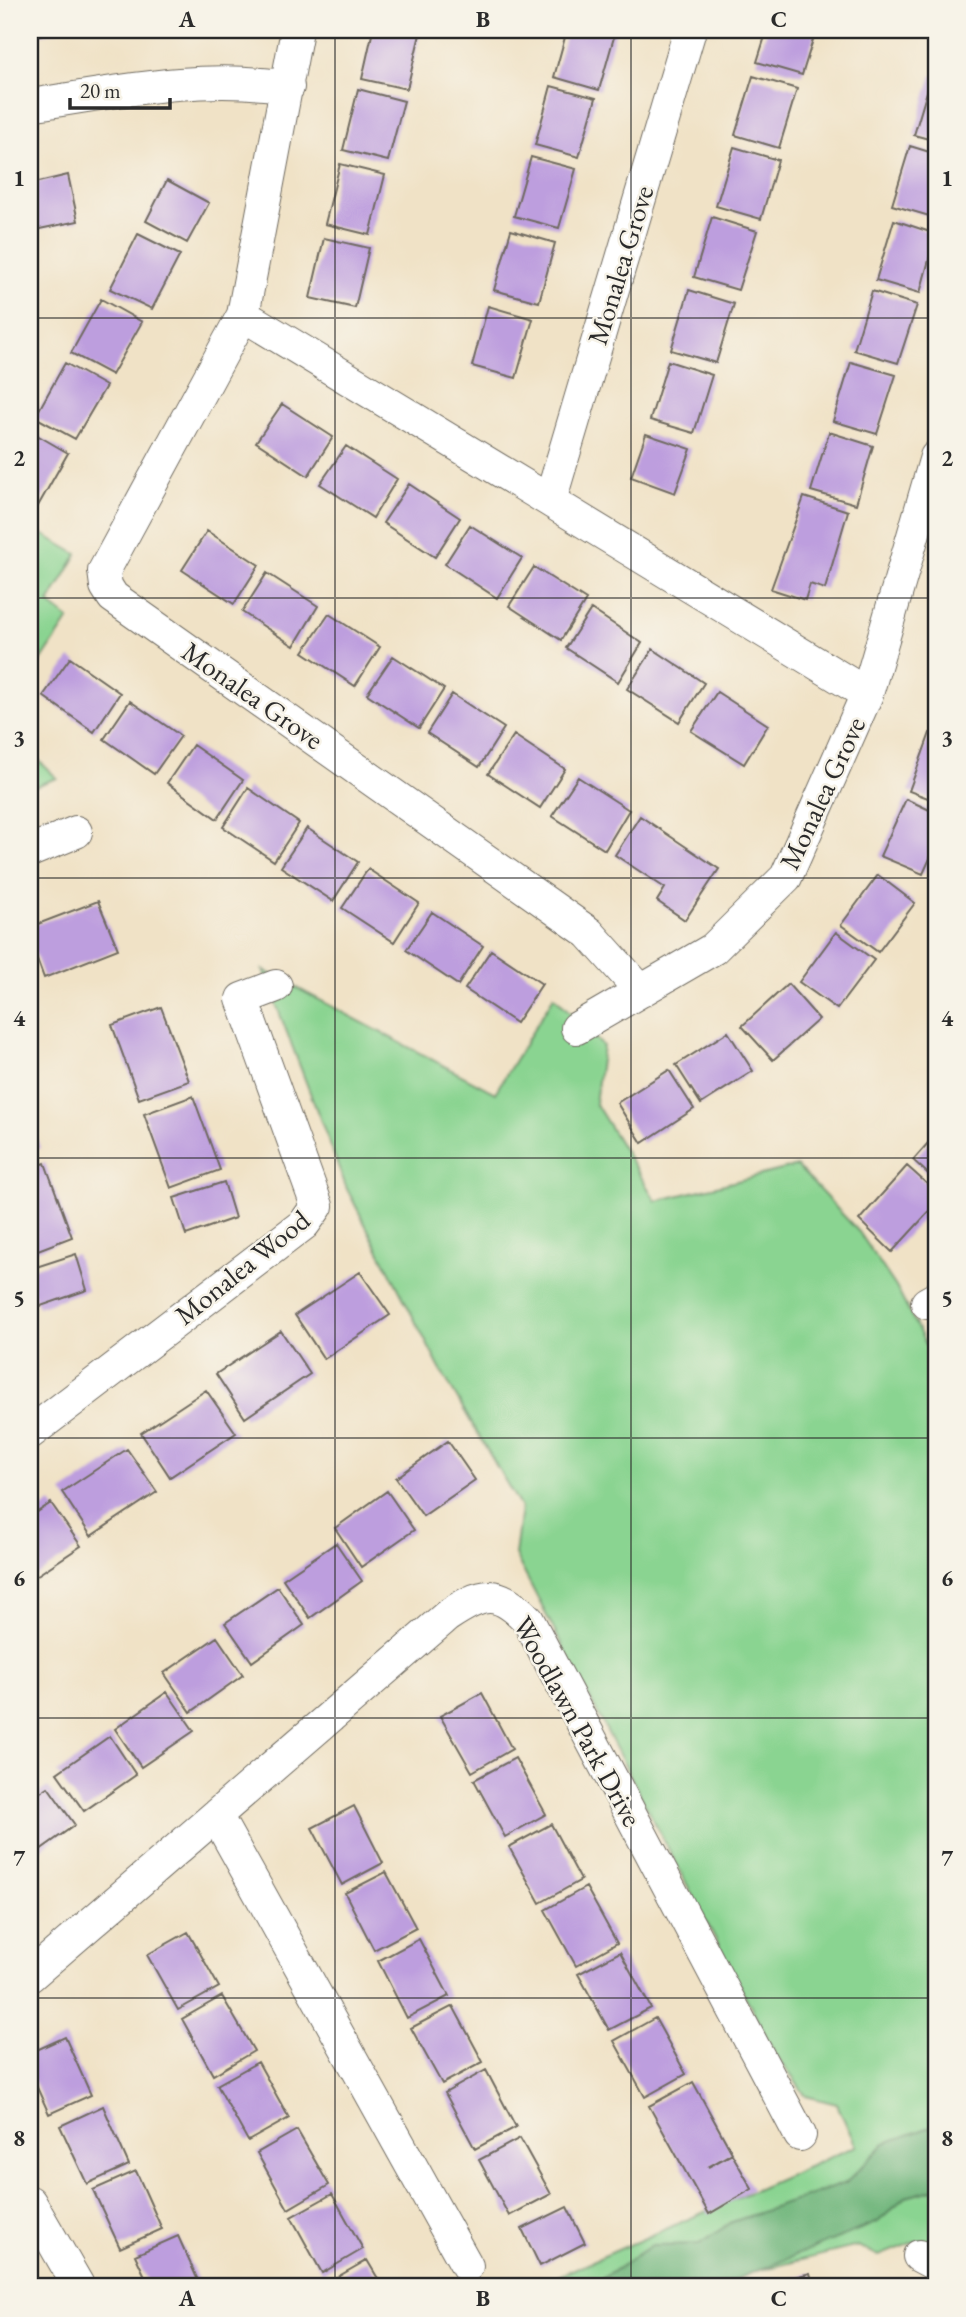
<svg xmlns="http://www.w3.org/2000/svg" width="966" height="2317" font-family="'EB Garamond',serif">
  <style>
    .green { fill: #8ad491; stroke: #5a805e; stroke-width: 2 }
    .forest { fill: #6fb67b; stroke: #4d7053; stroke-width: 2 }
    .building { fill: #bd9ede }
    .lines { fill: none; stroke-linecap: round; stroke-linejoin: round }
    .street-casing { stroke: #706b61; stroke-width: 34 }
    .street { stroke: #fff; stroke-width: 32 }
    .grid { fill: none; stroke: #2b2b2b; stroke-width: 2; stroke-opacity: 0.55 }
    .labels { text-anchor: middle; stroke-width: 5; stroke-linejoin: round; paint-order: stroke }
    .street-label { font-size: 28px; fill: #2b2b2b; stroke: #f7f3e8 }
    .neatline { fill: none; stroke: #2b2b2b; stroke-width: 2.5 }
    .grid-label { font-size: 23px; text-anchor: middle; font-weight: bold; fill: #2b2b2b }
  </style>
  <rect width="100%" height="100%" fill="#f7f3e8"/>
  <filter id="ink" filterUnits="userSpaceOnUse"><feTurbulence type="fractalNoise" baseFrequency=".0143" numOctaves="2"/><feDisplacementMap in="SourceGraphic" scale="14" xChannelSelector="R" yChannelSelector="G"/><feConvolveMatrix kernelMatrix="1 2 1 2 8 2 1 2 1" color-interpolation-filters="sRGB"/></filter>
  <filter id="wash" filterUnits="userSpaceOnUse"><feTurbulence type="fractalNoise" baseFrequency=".00686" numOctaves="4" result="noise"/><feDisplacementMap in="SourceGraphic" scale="28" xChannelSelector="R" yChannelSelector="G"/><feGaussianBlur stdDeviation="1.57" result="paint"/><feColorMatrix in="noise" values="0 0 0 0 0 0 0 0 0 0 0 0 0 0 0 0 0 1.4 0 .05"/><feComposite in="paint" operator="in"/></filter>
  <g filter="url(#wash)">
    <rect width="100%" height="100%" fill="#f0e2c6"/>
    <!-- green -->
    <path class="green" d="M30,527l47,27 -28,49 20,16 -39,59z
      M30,752l27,26 -27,10z
      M263,970l232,123 59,-97 49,50 -8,57 61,98 141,-35 62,66 37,55 40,77v882l-20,-5 -37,15 -21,-10 -167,41h-158l323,-141 -19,-42 -31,-8 -30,-41 -261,-500 6,-47 -82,-141 -92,-178z"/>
    <!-- forest -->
    <path class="forest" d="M936,2125v64l-30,8 -28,25 -161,65h-138l18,-5 55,-37 47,-1 33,-22 114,-39 39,-40z"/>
    <g id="blocks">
      <!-- building -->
      <path class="building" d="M30,30h28v1l-28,6z
        M373,30h48l-14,59 -45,-10z
        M567,30h49l-17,60 -45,-13z
        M767,30h49l-14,45 -45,-13z
        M932,75l4,2v64l-22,-6z
        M753,76l44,13 -18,59 -44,-13z
        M551,86l45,12 -17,59 -44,-12z
        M358,89l46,12 -16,60 -45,-11z
        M910,146l26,8v64l-44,-13z
        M734,147l44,13 -17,59 -45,-13z
        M531,157l45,12 -17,59 -45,-12z
        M340,164l45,11 -15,60 -45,-11z
        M68,175l10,46 -48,10v-47z
        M167,180l42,23 -22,40 -41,-22z
        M712,217l45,14 -19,59 -44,-13z
        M894,220l42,14 -16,59 -44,-13z
        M511,230l44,13 -16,59 -45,-12z
        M138,234l42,21 -28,54 -42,-20z
        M324,238l45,10 -14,60 -45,-10z
        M689,290l45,14 -18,59 -45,-13z
        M872,291l45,14 -19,58 -44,-13z
        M101,299l41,23 -30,53 -41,-22z
        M488,306l45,13 -17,59 -44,-12z
        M668,361l44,14 -18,58 -44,-13z
        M851,362l45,13 -19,59 -44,-13z
        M65,363l41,23 -31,53 -40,-22z
        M282,404l51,33 -25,39 -52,-34z
        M30,431l38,22 -38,67z
        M829,432l44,14 -17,58 -45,-13z
        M646,434l45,15 -16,44 -44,-16z
        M346,446l51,33 -24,39 -53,-34z
        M409,484l51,34 -25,39 -52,-34z
        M804,497l44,14 -23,78 -15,-5 -5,16 -34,-11z
        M470,525l52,33 -25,40 -52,-34z
        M207,531l52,34 -25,39 -52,-34z
        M534,567l52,33 -25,40 -52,-34z
        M267,573l51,33 -24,40 -52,-34z
        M591,609l51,34 -24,39 -52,-34z
        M329,614l51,33 -25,39 -52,-34z
        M653,649l51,34 -25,39 -52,-33z
        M393,656l51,33 -25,39 -52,-34z
        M70,658l50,35 -26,39 -51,-36z
        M717,692l51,33 -24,39 -53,-33z
        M452,694l52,34 -25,39 -52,-34z
        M130,701l51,35 -27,38 -50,-35z
        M930,733l6,2v66l-27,-10z
        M514,735l51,34 -25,39 -52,-34z
        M193,745l50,35 -26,39 -50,-36z
        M578,777l51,33 -24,40 -53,-34z
        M248,788l51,35 -25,38 -51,-34z
        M906,799l30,14v32l-13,29 -43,-18z
        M640,816l79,53 -34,51 -28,-19 8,-13 -50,-33z
        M307,828l51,34 -25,39 -52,-34z
        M368,869l51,34 -25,39 -52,-34z
        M878,875l37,28 -37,49 -37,-27z
        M98,901l20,48 -74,29 -14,-38v-13z
        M432,912l51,34 -25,39 -52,-35z
        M836,932l38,28 -37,49 -38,-27z
        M491,950l51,34 -26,39 -51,-34z
        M788,984l31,35 -46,41 -31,-34z
        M161,1007l28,74 -50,18 -27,-74z
        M728,1032l25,39 -52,33 -25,-39z
        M669,1070l25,39 -52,34 -25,-40z
        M193,1096l27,74 -49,18 -27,-74z
        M30,1119l10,29 -10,4z
        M936,1134v47l-23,-21z
        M45,1163l27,74 -42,16v-84z
        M907,1166l29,26v12l-44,48 -33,-32z
        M224,1182l11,36 -49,17 -12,-37z
        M76,1254l11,36 -49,17 -8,-26v-12z
        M360,1272l30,43 -66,44 -29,-44z
        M281,1331l29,43 -65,44 -29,-44z
        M206,1390l30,43 -66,44 -29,-44z
        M448,1441l27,39 -52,36 -27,-38z
        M127,1449l30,43 -66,44 -29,-44z
        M387,1491l27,39 -53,37 -26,-39z
        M51,1503l30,43 -51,34v-63z
        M336,1543l26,38 -52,37 -27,-39z
        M278,1587l26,38 -52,37 -27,-39z
        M217,1637l26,38 -52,37 -27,-39z
        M167,1692l27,39 -53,36 -26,-38z
        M482,1693l30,56 -40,23 -32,-56z
        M110,1736l26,39 -52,36 -27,-38z
        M515,1758l31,56 -41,23 -31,-57z
        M48,1787l27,38 -45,32v-58z
        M354,1806l29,57 -41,22 -30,-57z
        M551,1824l30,56 -41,23 -31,-56z
        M386,1872l30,56 -42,22 -29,-57z
        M586,1887l31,56 -41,23 -31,-56z
        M188,1932l31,55 -41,23 -31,-55z
        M419,1939l30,57 -42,22 -29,-57z
        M620,1952l31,56 -42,22 -31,-56z
        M222,1996l32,55 -41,24 -31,-56z
        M453,2006l30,56 -41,22 -31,-56z
        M655,2018l31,56 -41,23 -31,-56z
        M65,2037l26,58 -42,19 -19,-42v-19z
        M258,2062l31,56 -41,23 -31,-56z
        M486,2070l30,57 -41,22 -30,-56z
        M693,2082l39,71 -24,14 24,-13 20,35 -43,25 -60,-108z
        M103,2106l26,59 -42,19 -27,-58z
        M297,2130l32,55 -41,24 -31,-56z
        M520,2138l31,56 -42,22 -30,-56z
        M136,2171l26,58 -42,19 -27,-58z
        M332,2194l31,55 -41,24 -31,-56z
        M567,2207l18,36 -45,23 -18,-37z
        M178,2236l23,51h-51l-15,-32z
        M367,2260l16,27h-54l-2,-4z
        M810,2273l4,14h-43l-1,-3z"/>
    </g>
  </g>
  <g filter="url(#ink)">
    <use href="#blocks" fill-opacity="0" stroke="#706b61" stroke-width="2"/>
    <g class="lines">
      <!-- street casing -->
      <g class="street-casing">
        <path id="street" d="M297,30l-54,285 -139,256 2,15 7,11 476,336 52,58
          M690,30l-140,471 317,193 69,-237
          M30,105c87,-13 170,-32 258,-18
          M243,315l307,186
          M30,851l46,-19
          M577,1028l136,-79 73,-72 81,-183
          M927,1303l9,-5
          M30,1433l274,-209 13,-18 -75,-207 34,-13
          M217,1817l250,449
          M30,1976l417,-360c36,-24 50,-28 81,4l272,515
          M30,2202l49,85
          M919,2256l17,9"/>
      </g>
      <!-- street -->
      <use href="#street" class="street"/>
    </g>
  </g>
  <!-- grid -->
  <path class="grid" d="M335,30v2257M631,30v2257M30,318h906M30,598h906M30,878h906M30,1158h906M30,1438h906M30,1718h906M30,1998h906"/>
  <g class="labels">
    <!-- street labels -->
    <g class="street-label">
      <text transform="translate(620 265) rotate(-73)" y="10">Monalea Grove</text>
      <text transform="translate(253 695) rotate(35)" y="10">Monalea Grove</text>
      <text transform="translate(822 793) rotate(-65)" y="10">Monalea Grove</text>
      <text transform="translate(242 1267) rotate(-39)" y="10">Monalea Wood</text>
      <text transform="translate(578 1721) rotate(61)" y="10">Woodlawn Park Drive</text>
    </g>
  </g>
  <!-- margin -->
  <rect width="966" height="2317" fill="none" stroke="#f7f3e8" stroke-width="77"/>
  <!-- scale -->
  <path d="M70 98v10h100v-10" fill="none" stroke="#2b2b2b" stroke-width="3.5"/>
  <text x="80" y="98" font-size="21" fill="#2b2b2b" stroke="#f7f3e8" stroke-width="5" paint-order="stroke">20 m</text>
  <rect x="38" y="38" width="890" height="2240" class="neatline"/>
  <g class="grid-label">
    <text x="187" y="27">A</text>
    <text x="483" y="27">B</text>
    <text x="779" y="27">C</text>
    <text x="19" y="186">1</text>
    <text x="947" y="186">1</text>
    <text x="19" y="466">2</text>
    <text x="947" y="466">2</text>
    <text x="19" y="746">3</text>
    <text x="947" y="746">3</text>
    <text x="19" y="1026">4</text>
    <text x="947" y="1026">4</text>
    <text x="19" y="1306">5</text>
    <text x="947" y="1306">5</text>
    <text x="19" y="1586">6</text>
    <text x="947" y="1586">6</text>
    <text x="19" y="1866">7</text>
    <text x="947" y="1866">7</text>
    <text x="19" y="2146">8</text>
    <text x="947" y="2146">8</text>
    <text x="187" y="2306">A</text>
    <text x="483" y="2306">B</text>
    <text x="779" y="2306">C</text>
  </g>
</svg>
